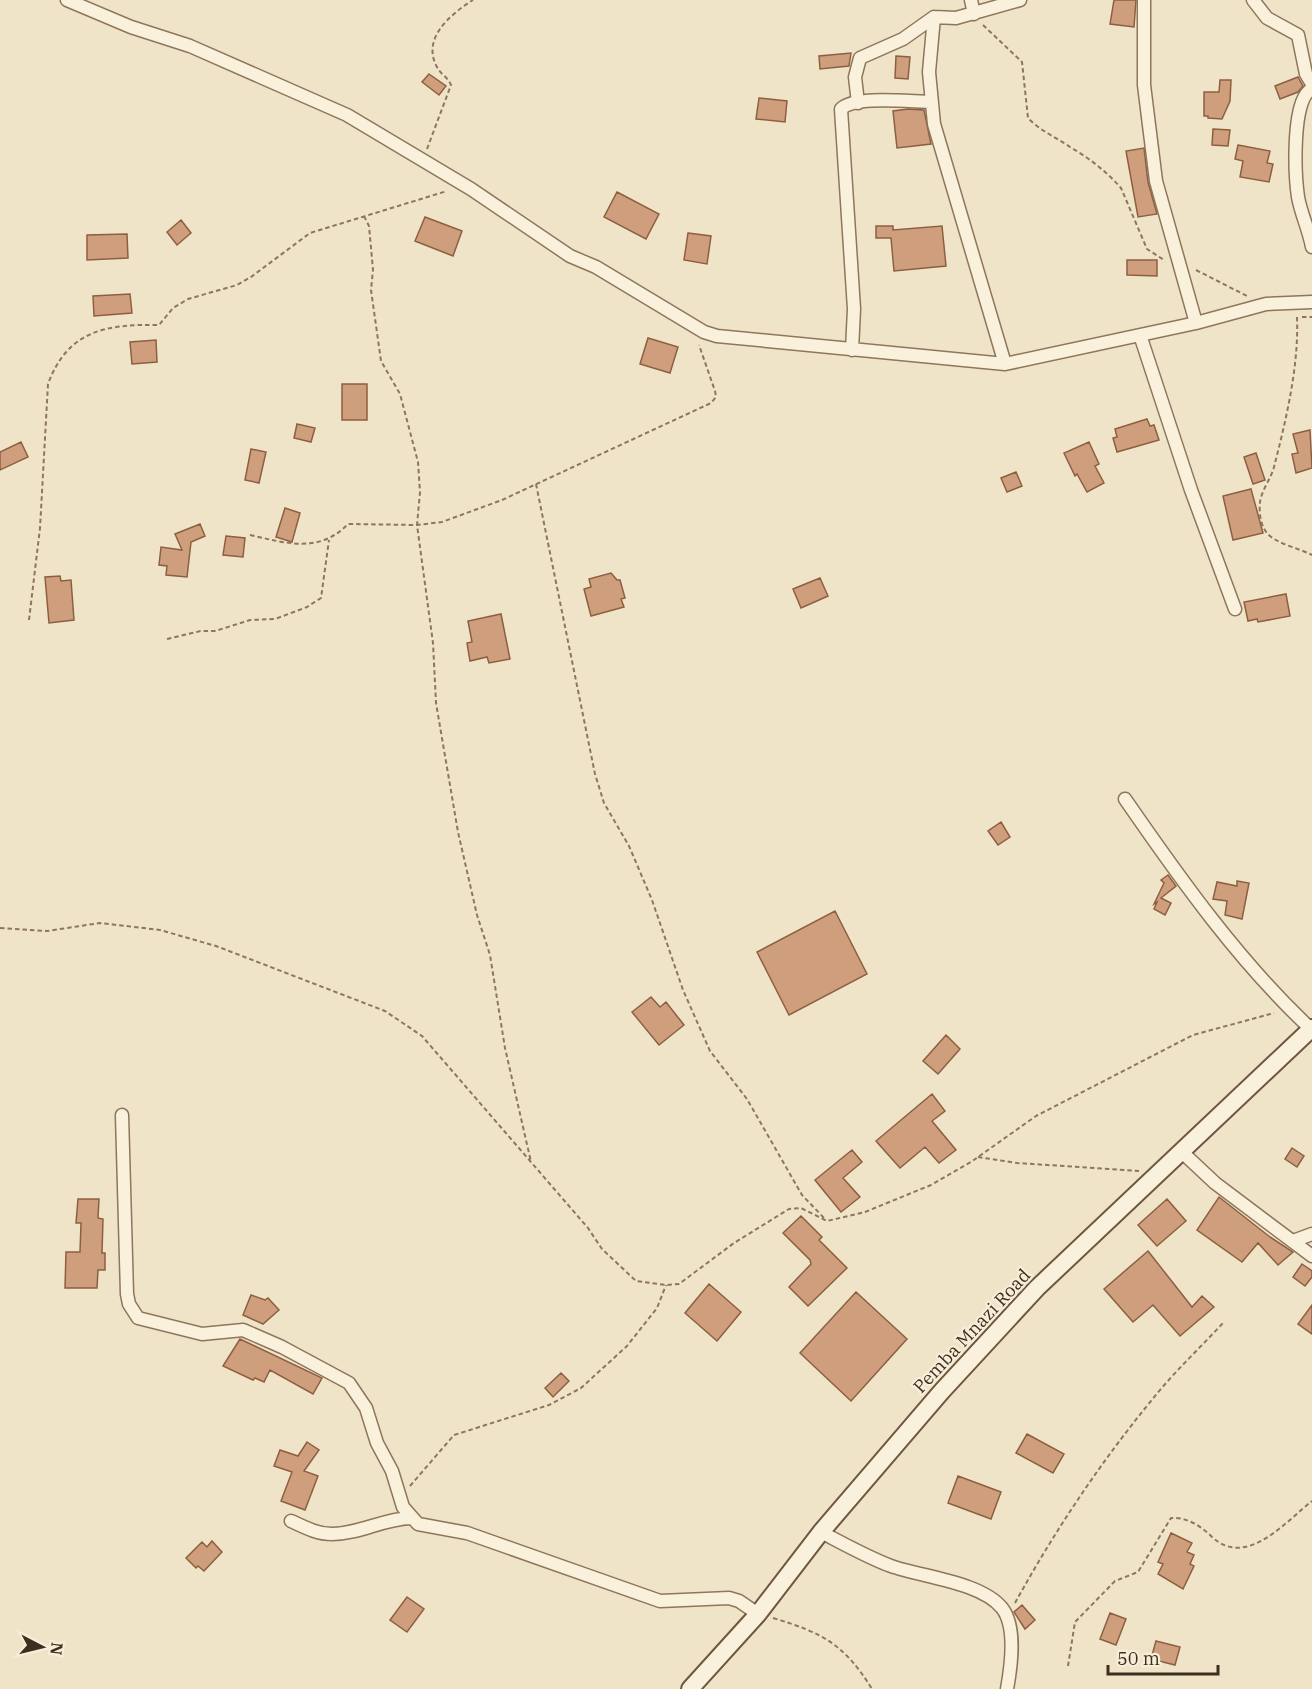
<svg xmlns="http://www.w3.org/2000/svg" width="1312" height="1689" font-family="'IBM Plex Serif',serif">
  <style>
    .building { fill: #cf9f7d; stroke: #8d5f41; stroke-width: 1.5 }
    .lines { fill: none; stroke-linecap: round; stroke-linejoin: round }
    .minor-casing { stroke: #8d765c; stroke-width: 15 }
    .secondary-casing { stroke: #6f573f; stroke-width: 20 }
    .path { stroke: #8d765c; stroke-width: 2; stroke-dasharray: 4.5 3; stroke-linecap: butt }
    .minor { stroke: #faf1dc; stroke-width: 12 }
    .secondary { stroke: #faf1dc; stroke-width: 16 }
    .labels { text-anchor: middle; stroke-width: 4.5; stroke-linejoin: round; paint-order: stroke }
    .street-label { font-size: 18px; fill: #3d2e20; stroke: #f7eed8 }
  </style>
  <rect width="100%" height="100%" fill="#f0e4c8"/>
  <!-- building -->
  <path class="building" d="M1114,0h22l-2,27 -24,-3z
    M851,53l-2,13 -29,3 -1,-13z
    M896,56l14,1 -2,22 -13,-1z
    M429,74l17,12 -7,9 -17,-13z
    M1298,77l5,9 -5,6 -18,7 -5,-13z
    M1220,80h11l-1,21 -8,18 -14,-1v-2h-4v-24h15z
    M759,98l28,3 -2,21 -29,-3z
    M908,109l16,1 7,34 -34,4 -4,-37z
    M1213,129l17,1 -2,16 -16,-1z
    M1238,145l32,6 -3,12 6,1 -4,18 -29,-5 3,-16 -8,-2z
    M1144,148l4,34 9,32 -19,3 -12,-66z
    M617,192l42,22 -13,25 -42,-22z
    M425,217l37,14 -9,25 -38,-15z
    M181,220l10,13 -14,12 -10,-13z
    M876,226h17v4l49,-4 4,40 -52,5 -3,-33h-15z
    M688,233l23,3 -4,28 -23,-4z
    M127,234l1,24 -41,2v-25z
    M1127,260h30v16l-30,-1z
    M130,294l2,19 -38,3 -1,-20z
    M648,338l30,9 -8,26 -30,-9z
    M156,340l1,22 -25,2 -2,-22z
    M342,384h25v36h-25z
    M1147,419l3,7 4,-1 5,15 -42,12 -4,-14 4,-1 -2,-8z
    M297,424l18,4 -4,14 -17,-4z
    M1310,430l2,38 -16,5 -4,-19 6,-1 -5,-19z
    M21,442l7,15 -28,13v-18z
    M1089,442l10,22 -4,2 9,17 -17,9 -10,-18 -2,2 -11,-23z
    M251,449l15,3 -7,31 -14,-3z
    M1256,453l9,27 -12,4 -9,-27z
    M1016,472l6,14 -15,6 -6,-14z
    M1251,489l12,44 -30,7 -10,-44z
    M285,508l15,5 -8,29 -16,-5z
    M200,524l5,12 -14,6 -4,35 -21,-2 1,-9 -8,-1 2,-18 21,3 -7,-16z
    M226,536l19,2 -2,19 -20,-2z
    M611,573l6,7h3l5,18 -4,1 3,8 -33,9 -7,-27 7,-2 -2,-8z
    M60,576l1,5 10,-1 3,40 -25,3 -4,-46z
    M820,578l8,18 -27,12 -8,-19z
    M1286,594l4,22 -32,6 -1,-3 -9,2 -4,-19z
    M501,614l9,45 -21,4 -2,-6 -17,4 -3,-18 5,-1 -4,-21z
    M1001,822l9,15 -12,8 -10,-14z
    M1168,875l8,11 -15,12 10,5 -6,12 -11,-6 3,-7 -3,2 10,-21 -3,-3z
    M1237,881l12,2 -7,36 -17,-4 2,-14 -14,-2 4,-17 20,4z
    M835,911l32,63 -78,41 -32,-63z
    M651,997l9,10 6,-5 18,23 -25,20 -27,-33z
    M946,1035l14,14 -22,25 -15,-13z
    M932,1094l13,17 -13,10 24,29 -17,13 -14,-16 -25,21 -24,-27z
    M1292,1148l12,8 -7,11 -12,-8z
    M852,1150l10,12 -19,16 17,19 -19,15 -26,-32z
    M1219,1197l51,40 23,15 -15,13 -20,-22 -16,19 -45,-32z
    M78,1199h21l-1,19 5,1 -1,34h3v17h-7l-1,18h-32l1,-36h14l1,-29h-5z
    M1167,1199l19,22 -29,25 -19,-21z
    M801,1216l21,21 -3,3 28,28 -39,38 -19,-19 22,-23 -1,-4 -27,-27z
    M1148,1251l44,56 10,-11 12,11 -34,29 -27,-31 -20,17 -29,-33z
    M1302,1264l10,7v6l-7,9 -12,-9z
    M709,1284l32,28 -24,29 -32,-28z
    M856,1292l51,47 -56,62 -51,-48z
    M251,1295l14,5 3,-2 11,12 -16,14 -20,-9z
    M1312,1305v29l-14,-10z
    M240,1339l82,39 -9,16 -43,-24 -6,12 -9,-4 -2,2 -30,-14z
    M561,1373l8,8 -16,16 -8,-9z
    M1027,1434l37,20 -11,19 -37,-20z
    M307,1442l12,8 -15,21 14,5 -13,34 -24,-9 11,-29 -18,-6 6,-16 18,6z
    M958,1476l43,16 -10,27 -43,-16z
    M1171,1533l21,10 -5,9 7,3 -4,9 4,2 -11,23 -25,-15 5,-10 -5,-2z
    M212,1541l10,11 -18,19 -6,-5 -2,2 -10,-10 16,-16 5,5z
    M407,1597l17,12 -17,23 -17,-12z
    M1022,1605l13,15 -10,9 -11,-17z
    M1110,1613l16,6 -10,26 -16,-6z
    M1156,1641l24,6 -5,18 -24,-6z"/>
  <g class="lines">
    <!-- minor casing -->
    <g class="minor-casing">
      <path id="minor" d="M67,0l64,27 59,19 157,69 124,74 99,67 26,11 108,65 13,4 288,28 191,-41 70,-19 46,-2
        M971,0l3,14
        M1144,0v85l12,96 40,142
        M1253,0l14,18 31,17 8,39 6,10
        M934,17l-5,55 5,52 71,240
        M1312,89c-21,9 -17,87 -14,108 3,17 11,33 14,50
        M858,103l-3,-26 5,-19 43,-19 31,-22 22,1 64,-18
        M1140,335l51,155 44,119
        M852,350l2,-41 -13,-200c14,-14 70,-7 91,-7
        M1125,799c56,81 115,164 187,231
        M122,1115l5,179 2,10 9,14 64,16 41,-4 39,17 67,36 17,25 11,35 15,28 11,36 15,17 49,9 193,68 69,-3 10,3 19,13
        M1183,1153l32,30 97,73
        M1293,1241l19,-7
        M291,1521c13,6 26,13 41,13 27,0 51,-15 78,-16
        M821,1532c23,12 46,25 70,34 31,11 90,16 111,42 15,19 9,59 5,81"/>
    </g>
    <!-- secondary casing -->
    <g class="secondary-casing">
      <path id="secondary" d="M690,1689l68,-75 63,-82 121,-141 95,-103 275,-260"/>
    </g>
    <!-- path -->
    <path class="path" d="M983,25l39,37 6,56c12,13 28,19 42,29 19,11 37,25 51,41l26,61 17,11
      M427,149l24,-64c-3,-8 -11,-11 -14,-18 -16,-29 14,-53 36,-67
      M364,216l5,10 4,44 -2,20 10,71 19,33 18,68 2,30 -3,33 16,118 3,60 22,129 19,83 13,40 15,93 26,114
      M1196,270l51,26
      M1297,317c2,49 -11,103 -23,150 -3,12 -12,22 -14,35 -1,9 0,23 7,31 9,11 32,15 45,22
      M1302,317h10
      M536,484l59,290 9,29 25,43 23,54 31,90 27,61 37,48 55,96 23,24
      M250,535c36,8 69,19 98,-11l69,1 25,-3 60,-22 209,-97 5,-6 -1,-6 -16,-46
      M29,620l11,-92 8,-144c20,-54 58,-60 111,-59l14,-17 15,-9 49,-14 14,-8 59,-44 137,-42
      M167,639l34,-8h14l35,-11 25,-1 32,-12 14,-9 8,-58
      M0,928l47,3 53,-8 60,7 56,16 169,65 37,25 166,192 14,21 34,32 30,4 13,-1 55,-41 55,-34 12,-1 26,13 38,-9 66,-27 40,-23 65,-46 157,-81 81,-22
      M978,1157l39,6 122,8
      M410,1486l44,-51 95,-30 32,-17 46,-42 30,-38 9,-23
      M1015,1603c39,-71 85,-140 136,-202 22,-28 48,-52 72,-78
      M773,1618c50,15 71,26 99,71
      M1068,1666l7,-44 40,-41 23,-9 33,-54c16,-1 30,8 41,19 35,32 74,-16 100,-36"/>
    <!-- minor -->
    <use href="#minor" class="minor"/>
    <!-- secondary -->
    <use href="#secondary" class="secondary"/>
  </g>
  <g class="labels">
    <!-- street labels -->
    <g class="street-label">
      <text transform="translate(972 1331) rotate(-47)" y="6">Pemba Mnazi Road</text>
    </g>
  </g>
  <!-- north arrow -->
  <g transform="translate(42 1647) rotate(97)" stroke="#f7eed8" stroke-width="4.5" paint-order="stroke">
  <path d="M0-4.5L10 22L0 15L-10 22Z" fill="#3d2e20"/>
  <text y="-9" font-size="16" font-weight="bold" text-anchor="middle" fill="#3d2e20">N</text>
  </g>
  <!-- scale -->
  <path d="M1108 1665v9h110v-9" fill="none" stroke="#3d2e20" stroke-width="3"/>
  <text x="1117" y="1665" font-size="18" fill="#3d2e20" stroke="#f7eed8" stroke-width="4.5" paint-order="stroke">50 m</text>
</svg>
